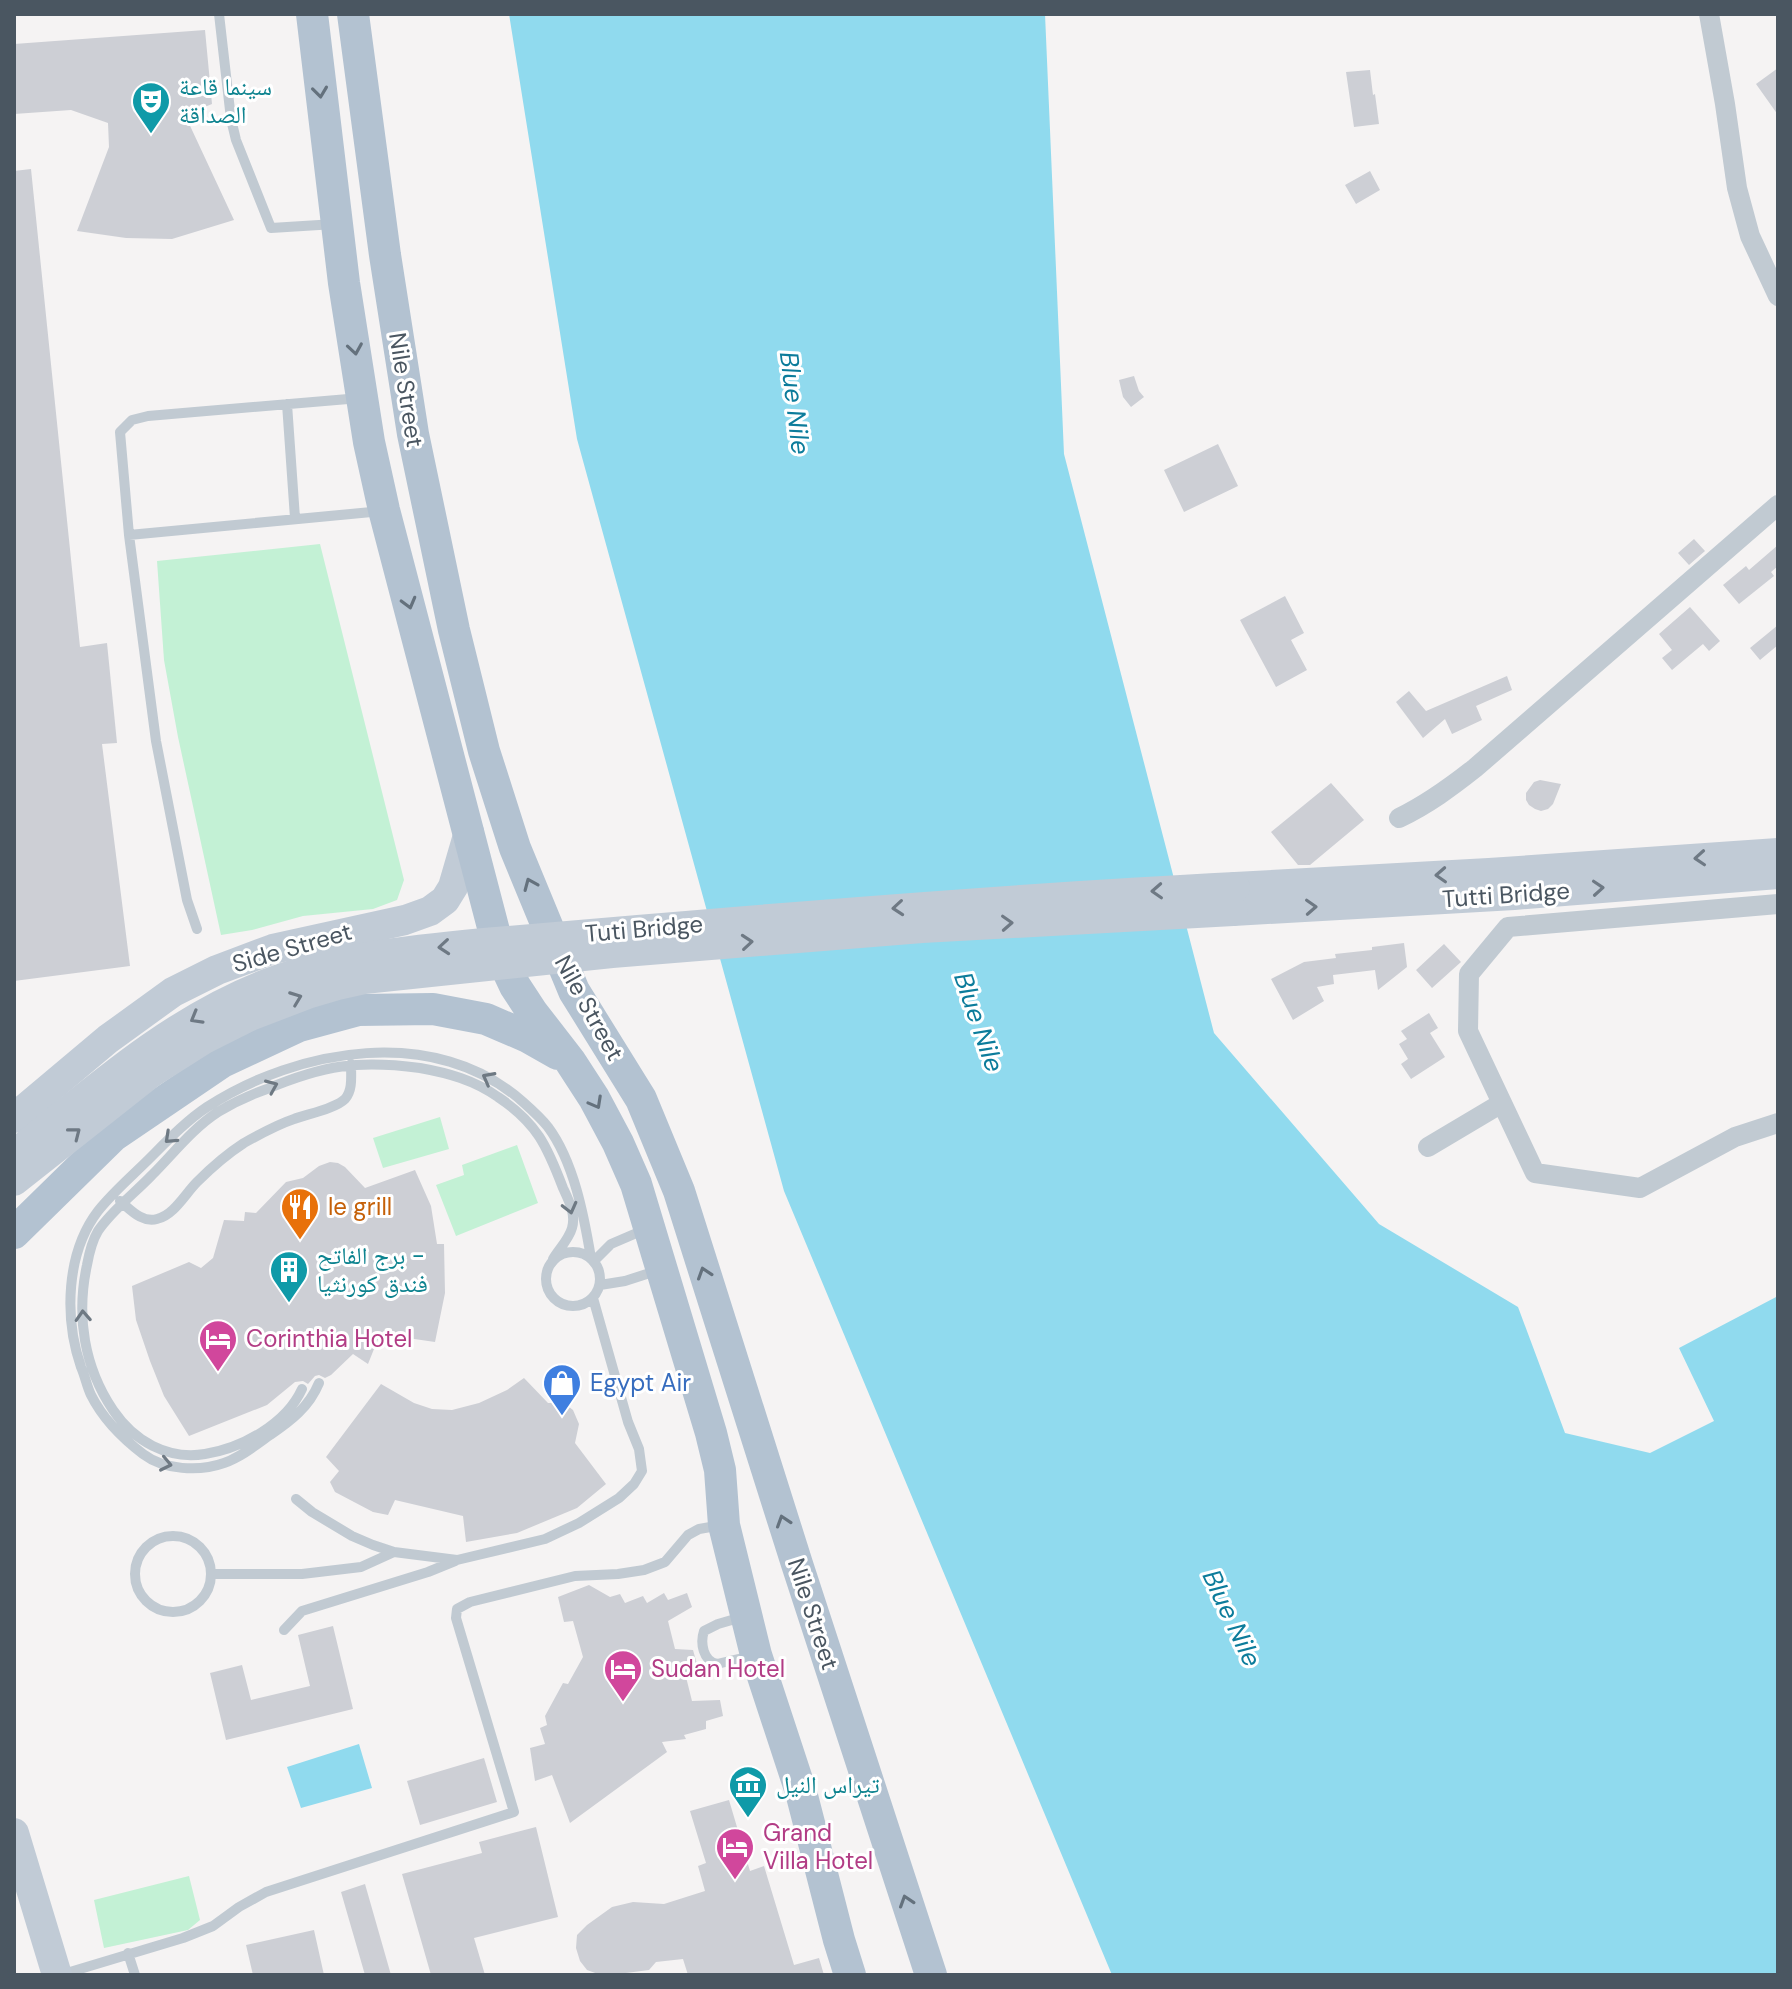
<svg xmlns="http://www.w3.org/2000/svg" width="1792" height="1989" font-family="'DM Sans','Noto Naskh Arabic',sans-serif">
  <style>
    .green { fill: #c3f1d5 }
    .water { fill: #90daee }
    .building { fill: #cdcfd5 }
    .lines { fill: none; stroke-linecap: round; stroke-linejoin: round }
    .lane { stroke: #c1cad2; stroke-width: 10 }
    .street { stroke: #c1cad2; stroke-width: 20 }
    .secondary { stroke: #c1cbd6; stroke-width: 30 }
    .primary { stroke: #b3c2d1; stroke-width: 32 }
    .secondary-bridge { stroke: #c1cbd6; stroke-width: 30 }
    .oneway { stroke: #64717d }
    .oneway2 { stroke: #6e7984 }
    .oneway3 { stroke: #6e7983 }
    .labels { text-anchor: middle; stroke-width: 6; stroke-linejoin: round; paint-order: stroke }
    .culture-label { font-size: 24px; fill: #0d838f; stroke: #fff; text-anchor: start }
    .street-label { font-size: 24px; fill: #4a5661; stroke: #fff }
    .food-label { font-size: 24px; fill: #c56008; stroke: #fff; text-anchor: start }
    .hotel-label { font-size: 24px; fill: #b23c85; stroke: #fff; text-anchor: start }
    .shop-label { font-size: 24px; fill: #366cbe; stroke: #fff; text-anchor: start }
    .water-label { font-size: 26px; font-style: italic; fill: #0c7c9b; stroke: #fff }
  </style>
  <rect width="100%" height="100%" fill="#f5f3f3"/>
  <!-- green -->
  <path class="green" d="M320,544l84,336 -7,20 -24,9 -70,7 -51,14 -31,5 -43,-198 -14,-77 -7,-99z
    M440,1117l9,32 -66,19 -10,-30z
    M517,1145l21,58 -82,33 -20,-51 28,-10 -2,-10z
    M189,1876l11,44 -12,10 -84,18 -10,-48z"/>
  <!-- water -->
  <path class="water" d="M509,14h536l19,440 150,579 165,191 139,83 47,126 85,20 64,-32 -35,-73 99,-52v679h-666l-328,-784 -207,-752z
    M359,1744l13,44 -71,20 -14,-41z"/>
  <!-- building -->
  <path class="building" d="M205,30l7,74 -27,11 49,105 -62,19 -46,-1 -49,-7 32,-84 -1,-24 -37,-13 -57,4v-70z
    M1778,68v47l-22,-31z
    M1370,70l3,25 2,-1 4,30 -25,3 -8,-55z
    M31,169l49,478 27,-4 10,100 -15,1 28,222 -116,15v-810z
    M1370,171l10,19 -24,14 -11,-19z
    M1134,376l5,15 5,6 -13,10 -8,-10 -4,-17z
    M1218,444l20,42 -54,26 -20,-42z
    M1694,539l11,12 -16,14 -11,-12z
    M1778,545v21l-7,6 3,4 -35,28 -16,-19 23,-19 3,4z
    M1285,596l19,37 -13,7 16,30 -31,17 -36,-67z
    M1690,607l30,34 -11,10 -6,-7 -31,26 -10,-12 10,-8 -13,-16z
    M1778,625v20l-18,15 -10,-12z
    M1507,676l5,14 -36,16 6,14 -30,14 -7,-15 -22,19 -27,-36 13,-11 17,20z
    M1540,780l21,4 -8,20 -5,5 -7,2 -6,-2 -6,-4 -3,-5v-7l8,-11z
    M1331,783l33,37 -54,45h-12l-27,-33z
    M1404,943l3,24 -29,23 -3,-20 -42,5 1,9 -17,3 7,14 -31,19 -22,-41 33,-17 32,-4 -1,-4 37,-4v-3z
    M1444,944l17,18 -29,26 -16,-18z
    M1429,1013l9,15 -8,5 15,24 -34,22 -10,-15 7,-5 -9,-15 8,-5 -6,-8z
    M330,1162l8,1 7,4 20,21 50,-18 16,36 6,38h7l1,49 -10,49 -55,-8 -12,30 -15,-10 -22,21 -6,3 -6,-3 -4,1 -7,8 -5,-3 -8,1 -28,23 -78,31 -25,-40 -14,-35 -14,-41 -4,-34 57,-24 12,6 12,-10 11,-38 20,1 1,-9 11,1 30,-31 17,-4 16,-12z
    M524,1378l24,25h16l9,7 6,14 -4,19 31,41 -29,24 -60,25 -51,9 -3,-26 -68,-16 -7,15 -15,-3 -38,-20 -5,-10 9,-11 -13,-14 55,-73 33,19 18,6 20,1 27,-7 28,-13z
    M589,1585l21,12 10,-3 5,9 18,-7 4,7 17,-10 4,7 19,-7 5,14 -24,14 7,28 18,1 4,14 -11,13 6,24 28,-1 3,16 -17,5v8l-22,6 2,4 -24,3 5,10 -97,71 -18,-48 -17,6 -5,-33 15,-4 -5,-16 7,-3 -2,-9 18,-33 5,1 15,-27 -10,-36 -9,1 -6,-25z
    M333,1626l20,83 -127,31 -16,-67 32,-8 9,35 59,-14 -12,-51z
    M484,1758l13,44 -77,23 -13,-44z
    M729,1800l21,71 14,-5 30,99 25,-7 5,17h-136l-5,-16 -27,3 -7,8 -23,3 -28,1 -11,-4 -7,-9 -4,-13 1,-13 10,-10 25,-18 21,-5 31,2 41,-13 -7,-25 8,-3 -16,-52z
    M536,1827l22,90 -84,21 11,37h-54l-29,-101 80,-21 -3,-11z
    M365,1884l26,91h-26l-24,-83z
    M314,1930l10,45h-71l-7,-30z"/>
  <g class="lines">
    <!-- lane -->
    <path class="lane" d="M219,14l12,105 5,21 35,88 64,-4
      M287,404l8,114
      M129,535l253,-24
      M197,929l-10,-29 -31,-159 -27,-206 -9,-103 12,-12 16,-4 212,-18
      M120,1201c11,9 22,22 37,18 17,-4 28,-25 40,-37 14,-14 30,-28 47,-39 16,-9 32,-18 50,-24 13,-5 41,-10 51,-20 8,-9 6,-23 6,-35
      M546 1279a27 27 0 1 1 54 0a27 27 0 1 1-54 0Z
      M594,1261l17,-17 35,-15
      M600,1285l25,-4 31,-10
      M319,1383c-10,24 -28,38 -49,52 -14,10 -29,22 -46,28 -25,9 -60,7 -81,-9 -21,-16 -40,-35 -52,-59 -4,-8 -6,-19 -10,-28 -17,-49 -15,-114 17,-156 15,-19 34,-35 51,-52 18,-18 37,-38 58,-52 91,-59 229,-83 316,-5 9,8 18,16 25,25 26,35 36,89 43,131
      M302,1389c-16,35 -60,59 -97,65 -38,6 -71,-13 -92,-44 -29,-43 -37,-94 -26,-145 2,-11 5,-24 11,-34 14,-21 37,-38 54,-56 21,-21 41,-47 66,-63 15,-9 32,-17 49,-23 57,-24 91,-29 153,-21 28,5 54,12 78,29 39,26 49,49 65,91 6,13 13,26 9,40 -3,11 -13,21 -19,31
      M296,1499l16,13 40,24 21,9 21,7 63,8 88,-21 34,-16 40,-25 15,-14 8,-13 -3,-22 -11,-27 -35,-124
      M135 1574a38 38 0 1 1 76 0a38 38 0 1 1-76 0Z
      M211,1574h91l59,-7 33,-15
      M742,1617l-24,7 -14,7c-4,12 -1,30 13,33l34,-8
      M284,1630l18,-19 126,-39 27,-11
      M128,1953l7,22
      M60,1975l123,-37 30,-12 26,-19 27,-15 248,-80 -58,-194 1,-9 13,-7 105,-26 43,-2 26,-4 21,-8 23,-27 11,-6 23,-4"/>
    <!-- street -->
    <path class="street" d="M1709,14l16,90 12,84 13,48 28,60
      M1399,818c29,-14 52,-31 76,-50l303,-263
      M1778,904l-270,23 -39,47 -1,57 67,142 105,15 95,-51 43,-14
      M1428,1147l74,-44"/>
    <!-- secondary -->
    <path class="secondary" d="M1235,887l254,-14 289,-20
      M1233,911l281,-16 264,-21
      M14,1118l94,-79 65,-47 44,-22 56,-21 132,-29 25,-9 15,-11 8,-13 16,-55
      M14,1833l43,142"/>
    <!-- primary -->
    <path class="primary" d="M312,14l32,269 25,159 15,68 116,444 15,32 17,26 38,49 24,37 24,45 18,41 75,249 9,37 4,55 32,130 45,137 38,148 11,35
      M353,14l32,241 28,179 41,196 30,121 31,97 59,143 67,108 38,92 118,373 134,411
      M14,1233l99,-97 109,-74 77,-36 59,-16 75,-1 53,10 42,18 30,17"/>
    <!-- secondary-bridge -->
    <path class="secondary-bridge" d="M14,1155c80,-65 158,-135 255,-172 69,-26 142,-33 215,-40 51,-4 102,-9 154,-13 199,-17 398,-33 597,-43
      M14,1181l138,-109 52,-33 46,-23 60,-23 27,-8 27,-6 248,-26 310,-25 311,-17"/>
  </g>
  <!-- one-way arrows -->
  <defs><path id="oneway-chevron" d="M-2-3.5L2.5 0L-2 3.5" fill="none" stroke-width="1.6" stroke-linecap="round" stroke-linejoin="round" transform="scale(2)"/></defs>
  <g class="oneway">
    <use href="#oneway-chevron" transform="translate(320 92) rotate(83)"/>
    <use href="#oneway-chevron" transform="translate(355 349) rotate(81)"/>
    <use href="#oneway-chevron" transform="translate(409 603) rotate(75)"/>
    <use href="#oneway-chevron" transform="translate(530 884) rotate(-113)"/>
    <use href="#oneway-chevron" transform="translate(596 1103) rotate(61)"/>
    <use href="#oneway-chevron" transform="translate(704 1273) rotate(-108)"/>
    <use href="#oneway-chevron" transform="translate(783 1521) rotate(-108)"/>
    <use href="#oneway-chevron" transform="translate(906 1901) rotate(-108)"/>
  </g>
  <g class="oneway2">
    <use href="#oneway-chevron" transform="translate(1700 858) rotate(176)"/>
    <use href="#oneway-chevron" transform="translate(1441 875) rotate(177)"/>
    <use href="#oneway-chevron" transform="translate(1598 888) rotate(-4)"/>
    <use href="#oneway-chevron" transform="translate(1157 891) rotate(177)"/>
    <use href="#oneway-chevron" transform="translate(1311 907) rotate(-3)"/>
    <use href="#oneway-chevron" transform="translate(898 908) rotate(175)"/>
    <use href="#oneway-chevron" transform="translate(1007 923) rotate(-3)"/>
    <use href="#oneway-chevron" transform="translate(747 942) rotate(-5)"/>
    <use href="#oneway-chevron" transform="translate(444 947) rotate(175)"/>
    <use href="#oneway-chevron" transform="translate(296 998) rotate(-21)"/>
    <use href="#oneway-chevron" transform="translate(196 1018) rotate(150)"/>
    <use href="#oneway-chevron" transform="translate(75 1133) rotate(-38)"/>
  </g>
  <g class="oneway3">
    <use href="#oneway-chevron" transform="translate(488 1078) rotate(-152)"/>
    <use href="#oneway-chevron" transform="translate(272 1086) rotate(-23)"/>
    <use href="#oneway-chevron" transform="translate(170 1138) rotate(137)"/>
    <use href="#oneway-chevron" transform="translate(570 1208) rotate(76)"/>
    <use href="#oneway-chevron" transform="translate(83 1316) rotate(-93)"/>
    <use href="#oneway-chevron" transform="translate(166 1464) rotate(12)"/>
  </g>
  <!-- icons -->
  <defs>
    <g id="theatre-pin" transform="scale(2)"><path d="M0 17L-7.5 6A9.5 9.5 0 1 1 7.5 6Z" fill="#0f9aa8" stroke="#fff"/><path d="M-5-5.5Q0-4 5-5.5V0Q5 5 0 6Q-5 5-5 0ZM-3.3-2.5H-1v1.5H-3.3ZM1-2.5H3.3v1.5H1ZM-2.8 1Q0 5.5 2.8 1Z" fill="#fff"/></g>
    <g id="restaurant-pin" transform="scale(2)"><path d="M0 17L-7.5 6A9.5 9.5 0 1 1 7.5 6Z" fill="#e8710a" stroke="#fff"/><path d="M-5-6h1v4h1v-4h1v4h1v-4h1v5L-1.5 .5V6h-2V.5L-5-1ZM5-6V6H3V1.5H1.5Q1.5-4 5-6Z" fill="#fff"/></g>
    <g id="building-pin" transform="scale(2)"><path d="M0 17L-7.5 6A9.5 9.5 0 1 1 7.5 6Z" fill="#0f9aa8" stroke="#fff"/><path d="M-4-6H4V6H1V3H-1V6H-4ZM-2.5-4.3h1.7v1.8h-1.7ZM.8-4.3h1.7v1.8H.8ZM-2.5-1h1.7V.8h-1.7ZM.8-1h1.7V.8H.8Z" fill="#fff"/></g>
    <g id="hotel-pin" transform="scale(2)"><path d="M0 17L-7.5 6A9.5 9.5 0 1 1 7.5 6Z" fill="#d1479c" stroke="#fff"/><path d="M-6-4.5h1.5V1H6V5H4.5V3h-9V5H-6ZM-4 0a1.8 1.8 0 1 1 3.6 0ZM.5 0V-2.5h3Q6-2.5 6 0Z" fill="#fff"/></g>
    <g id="shop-pin" transform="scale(2)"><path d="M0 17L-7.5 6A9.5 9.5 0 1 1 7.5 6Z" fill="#3f7fe0" stroke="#fff"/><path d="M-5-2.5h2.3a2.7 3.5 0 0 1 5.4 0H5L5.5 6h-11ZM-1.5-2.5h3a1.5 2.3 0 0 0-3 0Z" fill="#fff"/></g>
    <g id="museum-pin" transform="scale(2)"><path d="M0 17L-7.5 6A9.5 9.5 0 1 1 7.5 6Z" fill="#0f9aa8" stroke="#fff"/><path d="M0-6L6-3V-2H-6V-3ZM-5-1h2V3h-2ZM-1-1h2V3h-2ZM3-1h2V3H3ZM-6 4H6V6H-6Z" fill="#fff"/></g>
  </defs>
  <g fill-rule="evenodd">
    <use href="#theatre-pin" x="151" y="101"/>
    <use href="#restaurant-pin" x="300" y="1207"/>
    <use href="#building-pin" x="289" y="1270"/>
    <use href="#hotel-pin" x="218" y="1339"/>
    <use href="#shop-pin" x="562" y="1383"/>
    <use href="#hotel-pin" x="623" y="1669"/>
    <use href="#museum-pin" x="748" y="1785"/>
    <use href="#hotel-pin" x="735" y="1847"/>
  </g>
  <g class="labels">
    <!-- culture labels -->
    <g class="culture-label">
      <text x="179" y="95">سينما قاعة<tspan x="179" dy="28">الصداقة</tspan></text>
      <text x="317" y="1264">برج الفاتح -<tspan x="317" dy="28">فندق كورنثيا</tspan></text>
      <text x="776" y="1793">تيراس النيل</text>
    </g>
    <!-- street labels -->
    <g class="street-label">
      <text transform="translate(406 390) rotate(81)" y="8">Nile Street</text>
      <text transform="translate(1506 895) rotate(-4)" y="8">Tutti Bridge</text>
      <text transform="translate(644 929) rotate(-5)" y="8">Tuti Bridge</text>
      <text transform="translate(292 948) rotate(-16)" y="8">Side Street</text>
      <text transform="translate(589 1008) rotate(61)" y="8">Nile Street</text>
      <text transform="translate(813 1614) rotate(72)" y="8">Nile Street</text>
    </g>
    <!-- food labels -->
    <g class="food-label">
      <text x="328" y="1215">le grill</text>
    </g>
    <!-- hotel labels -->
    <g class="hotel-label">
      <text x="246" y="1347">Corinthia Hotel</text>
      <text x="651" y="1677">Sudan Hotel</text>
      <text x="763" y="1841">Grand<tspan x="763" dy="28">Villa Hotel</tspan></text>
    </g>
    <!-- shop labels -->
    <g class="shop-label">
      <text x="590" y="1391">Egypt Air</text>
    </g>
    <!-- water labels -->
    <g class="water-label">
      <text transform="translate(795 403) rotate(83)" y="9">Blue Nile</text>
      <text transform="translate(979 1022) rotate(71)" y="9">Blue Nile</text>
      <text transform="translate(1232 1618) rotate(65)" y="9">Blue Nile</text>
    </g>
  </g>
  <!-- border -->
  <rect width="1792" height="1989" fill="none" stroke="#4a5661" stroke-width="32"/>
</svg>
